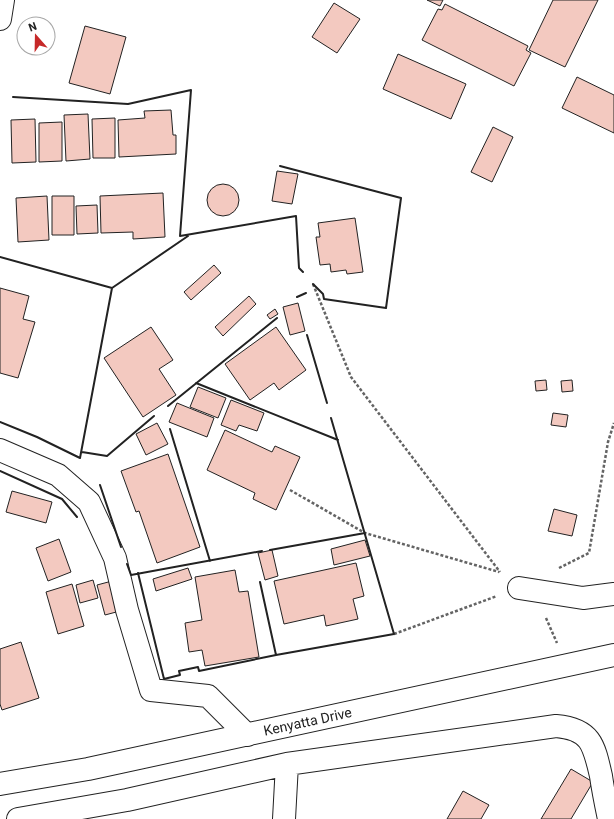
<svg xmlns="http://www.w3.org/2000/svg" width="614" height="819" font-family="Roboto,sans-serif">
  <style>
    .building { fill: #f3c9c0; stroke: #222 }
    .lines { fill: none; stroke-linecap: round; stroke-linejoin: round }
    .street-casing { stroke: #222; stroke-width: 24 }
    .secondary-casing { stroke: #222; stroke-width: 24 }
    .path { stroke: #646464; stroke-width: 2.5; stroke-dasharray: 3 2; stroke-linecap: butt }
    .street { stroke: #fff; stroke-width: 22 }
    .secondary { stroke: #fff; stroke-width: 22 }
    .wall { stroke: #222; stroke-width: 2 }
    .labels { text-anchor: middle; stroke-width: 3; stroke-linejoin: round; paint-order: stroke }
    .street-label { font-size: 14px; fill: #222; stroke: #fff }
  </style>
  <rect width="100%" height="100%" fill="#fff"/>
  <!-- building -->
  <path class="building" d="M427,0h16l-3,6z
    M553,0h45l-33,67 -36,-17z
    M334,3l26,16 -23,34 -25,-16z
    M445,4l83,42 -2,4 5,3 -17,33 -92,-46 16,-31 4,1z
    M85,26l41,11 -16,57 -41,-11z
    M398,54l68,30 -15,35 -68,-30z
    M577,77l37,18v38l-52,-25z
    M171,110l2,25h3v19l-57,3 -1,-37 27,-2 -1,-7z
    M88,114l2,45 -24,2 -2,-46z
    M115,118v40h-22l-1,-39z
    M35,119l1,43 -24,1 -1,-43z
    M62,122v39l-23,1v-39z
    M493,127l20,10 -21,45 -21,-10z
    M277,171l21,3 -6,30 -20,-3z
    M207 200a16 16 0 1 1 32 0a16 16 0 1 1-32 0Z
    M163,193l2,44 -32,2v-7l-32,1 -1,-37z
    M47,196l2,44 -31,2 -2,-44z
    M52,196h22v39h-22z
    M97,205l1,28 -21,1 -1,-28z
    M355,218l8,54 -16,2 -1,-4 -15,2 -1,-8 -10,1 -4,-28h4l-2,-14z
    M214,265l7,8 -30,27 -7,-8z
    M0,288l29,8 -6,23 12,3 -17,56 -18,-5z
    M249,296l7,8 -33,32 -8,-9z
    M298,303l7,28 -15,4 -7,-28z
    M275,309l3,5 -8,5 -3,-4z
    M151,327l22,33 -14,9 17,26 -33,22 -39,-59z
    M276,327l30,43 -27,20 -5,-7 -24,17 -25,-36z
    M546,380l1,10 -11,1 -1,-10z
    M572,380l1,11 -11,1 -1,-11z
    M198,387l28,11 -8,20 -28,-11z
    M231,400l33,13 -7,18 -18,-6 -3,6 -15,-6z
    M177,403l37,15 -7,19 -38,-15z
    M553,413l15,2 -2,12 -15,-2z
    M157,423l11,21 -22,11 -10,-21z
    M225,430l47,22 3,-6 25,11 -24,53 -23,-11 2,-6 -48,-23z
    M168,454l32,93 -43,16 -18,-52 -3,1 -15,-41z
    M12,491l40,11 -6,21 -40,-11z
    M554,509l23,6 -5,21 -24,-5z
    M59,539l12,33 -23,9 -12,-33z
    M365,540l5,16 -36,9 -3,-16z
    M272,550l6,26 -13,4 -7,-27z
    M356,563l8,33 -11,3 5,20 -32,7 -2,-11 -40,9 -10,-43z
    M188,568l4,11 -36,12 -3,-12z
    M235,570l4,22 9,-1 11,66 -54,9 -3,-16 -13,2 -4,-29 17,-3 -7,-43z
    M93,580l5,18 -18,5 -4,-18z
    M112,581l8,30 -15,4 -8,-30z
    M72,584l12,42 -26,8 -12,-42z
    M21,642l18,56 -37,12 -2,-6v-55z
    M571,769l22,13 -22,37h-30z
    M463,791l26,14 -8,14h-34z"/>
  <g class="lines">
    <!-- street casing -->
    <g class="street-casing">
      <path id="street" d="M0,19l3,-19
        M0,450l58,25 31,27 26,56 12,52 24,80 57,6 39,39
        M519,588l64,10 31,-4
        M18,819l109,-19 160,-36 269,-38c35,3 38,19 45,50 2,14 5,29 8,43
        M284,819l3,-55"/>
    </g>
    <!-- secondary casing -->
    <g class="secondary-casing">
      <g id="secondary">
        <path id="s1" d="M0,784l88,-15 526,-114"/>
      </g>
    </g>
    <!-- path -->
    <path class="path" d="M313,284l38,93 149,195
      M290,490l75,43 134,39
      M559,568l30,-15 19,-111 6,-19
      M546,618l11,25
      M394,634l103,-38"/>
    <!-- street -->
    <use href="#street" class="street"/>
    <!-- secondary -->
    <use href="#secondary" class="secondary"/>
    <!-- wall -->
    <path class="wall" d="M13,97l115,7 63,-14 -11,146 116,-20 3,52 4,4
      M280,166l121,32 -15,110 -62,-9 -1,-5 -10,-10
      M0,257l112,31 76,-52
      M297,297l9,-4
      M307,335l20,68
      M196,383l142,57
      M168,406l109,-88
      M0,422l37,15 43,21 32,-170
      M170,429l40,132
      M82,452l25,4 47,-40
      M0,471l62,28 15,18
      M100,485l21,62
      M270,550l95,-17
      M127,564l4,11 131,-24
      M138,573l26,106 16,-4 -1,-4 19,-4 1,4 77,-16
      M260,582l16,73 118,-21 -63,-216"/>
  </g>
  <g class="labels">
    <!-- street labels -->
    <g class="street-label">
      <text dy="5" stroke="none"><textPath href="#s1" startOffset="314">Kenyatta Drive</textPath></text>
    </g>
  </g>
  <!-- north arrow -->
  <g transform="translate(36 36) rotate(340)"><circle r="19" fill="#ffffff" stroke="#a7a7a7"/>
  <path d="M0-3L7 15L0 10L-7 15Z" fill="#c62828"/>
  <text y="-6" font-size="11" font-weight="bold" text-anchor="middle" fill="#222222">N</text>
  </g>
</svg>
